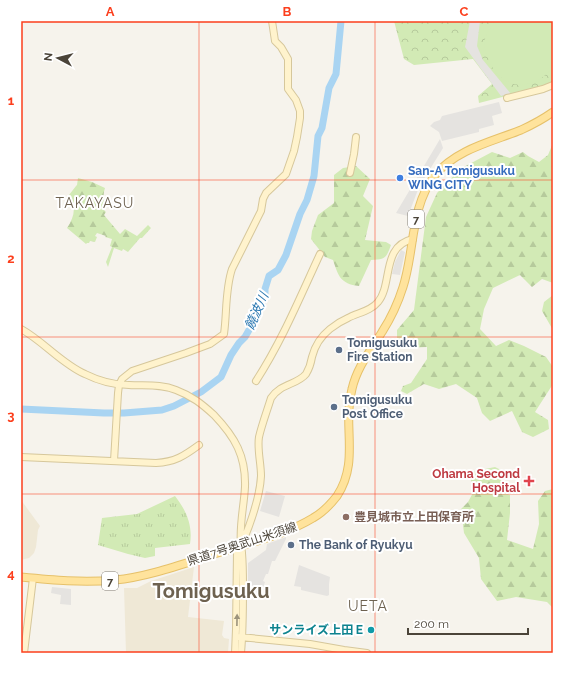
<svg xmlns="http://www.w3.org/2000/svg" width="574" height="674" font-family="Raleway,'Noto Sans JP',sans-serif">
  <style>
    .education { fill: #efe8d6 }
    .grass { fill: url(#grass-tufts) }
    .forest { fill: url(#forest-firs) }
    .park { fill: url(#park-crowns) }
    .pitch { fill: #d2eab5 }
    .parking { fill: #e5e3e0 }
    .lines { fill: none; stroke-linecap: round; stroke-linejoin: round }
    .river { stroke: #a9d4f2; stroke-width: 7 }
    .secondary-casing { stroke: #d6c79b; stroke-width: 8 }
    .primary-casing { stroke: #e6c16a; stroke-width: 9 }
    .secondary { stroke: #fff3cd; stroke-width: 6 }
    .primary { stroke: #ffe39c; stroke-width: 7 }
    .oneway { fill: #9c937c }
    .grid { fill: none; stroke: #fc3f1d; stroke-width: 1; stroke-opacity: 0.55 }
    .shop-dot { fill: #3f7fe0; stroke: #fff; stroke-width: 1.5 }
    .service-dot { fill: #5c6f8a; stroke: #fff; stroke-width: 1.5 }
    .health-dot { fill: #e0444e; stroke: #fff; stroke-width: 1.5 }
    .education-dot { fill: #8d6e63; stroke: #fff; stroke-width: 1.5 }
    .culture-dot { fill: #0f9aa8; stroke: #fff; stroke-width: 1.5 }
    .labels { text-anchor: middle; stroke-width: 4; stroke-linejoin: round; paint-order: stroke }
    .shield { fill: #fff; stroke: #817c74; stroke-width: 1 }
    .shield-label { font-size: 11px; font-weight: bold; fill: #4b4439 }
    .shop-label { font-size: 12px; font-weight: bold; fill: #366cbe; stroke: #fff; text-anchor: start }
    .service-label { font-size: 12px; font-weight: bold; fill: #4e5e75; stroke: #fff; text-anchor: start }
    .health-label { font-size: 12px; font-weight: bold; fill: #be3a42; stroke: #fff; text-anchor: end }
    .education-label { font-size: 12px; font-weight: bold; fill: #785e54; stroke: #fff; text-anchor: start }
    .street-label { font-size: 12px; fill: #4b4439; stroke: #fff }
    .culture-label { font-size: 12px; font-weight: bold; fill: #0d838f; stroke: #fff; text-anchor: end }
    .water-label { font-size: 13px; font-style: italic; fill: #2e7ab2; stroke: #fff }
    .quarter-label { font-size: 14px; letter-spacing: 1px; fill: #6e6250; stroke: #fff }
    .town-label { font-size: 20px; font-weight: bold; fill: #6e6250; stroke: #fff }
    .neatline { fill: none; stroke: #fc3f1d; stroke-width: 1.5 }
    .grid-label { font-size: 13px; text-anchor: middle; font-weight: bold; fill: #fc3f1d }
  </style>
  <defs>
    <pattern id="grass-tufts" width="24" height="20" patternUnits="userSpaceOnUse"><rect width="24" height="20" fill="#d2eab5"/><path d="M3 7l-1-3M5 7V3M7 7l1-3M15 17l-1-3M17 17v-4M19 17l1-3" fill="none" stroke="#b6ca9c"/></pattern>
    <pattern id="forest-firs" width="22" height="20" patternUnits="userSpaceOnUse"><rect width="22" height="20" fill="#d2eab5"/><path d="M5 1l3.5 6h-7zM16 11l3.5 6h-7z" fill="#b6ca9c"/></pattern>
    <pattern id="park-crowns" width="20" height="18" patternUnits="userSpaceOnUse"><rect width="20" height="18" fill="#d2eab5"/><path d="M2 6a3 3 0 1 1 6 0M12 15a3 3 0 1 1 6 0" fill="none" stroke="#b6ca9c"/></pattern>
  </defs>
  <rect width="100%" height="100%" fill="#f6f3ec"/>
  <!-- education -->
  <path class="education" d="M21,500l19,26 -2,4 -2,17 -2,6 -5,5 -8,2z
    M194,567l-6,50 36,4 -2,14 2,3 5,1 -1,14h-102l-2,-65h13l14,-7z"/>
  <!-- grass -->
  <path class="grass" d="M175,496c11,14 18,29 15,48l-35,4v8l-10,2 -17,-4 -30,-9 4,-27 35,-4z"/>
  <!-- forest -->
  <path class="forest" d="M553,143v140l-11,-4 -10,8 -12,-12 -27,13 -9,21 -4,20 16,17 13,-6 15,6 22,11 7,10v17l-18,28 13,8 1,9 -16,8 -11,-5 -10,-21 -22,10 -8,-8 -5,-15 -21,-14 -17,5 -15,-5 -17,10 -6,-3 2,-5 8,-3 16,-24v-12l-21,1 -9,-7v-11l17,-20 12,-93 11,-24 23,-24 32,-17 18,6 13,-6 5,4 11,6 9,-7z
    M356,166l14,13 -7,17 10,10 -8,34 21,2 5,3c-5,14 -6,14 -20,15l-12,26c-19,-2 -21,-11 -26,-26l-8,-3 -14,-18 1,-8 6,-16 16,-12v-28l9,-7z
    M78,178l14,4 13,6c-2,6 -2,11 2,16l-4,5 3,3 -2,3 16,19 5,-5 12,7 11,-11 3,3 -9,10h-2l-12,14 -5,-3 -1,2 -8,-3 -6,19 -2,-5 6,-15 -2,-1 2,-7 -7,-2 1,-1 -9,-3 -2,3 2,1 -2,5 -5,-1 -1,2h-2l-1,1 -19,-16c6,-9 9,-18 5,-27l-2,-1 -1,-5 7,-9 1,-1z
    M553,295v35l-11,-19 2,-9z
    M495,467l8,4 -2,20 9,4v18l-3,27 26,9 6,-25 -1,-23 7,-10 8,-2v119l-6,-6 -31,-5 -19,4 -16,-22 -2,-21 -15,-25 -3,-24 7,-7 6,-11 -4,-14 5,-6z"/>
  <!-- park -->
  <path class="park" d="M394,21h159v61l-19,7 -55,14 -1,-7 14,-12 -19,-25 -59,6 -10,-6z"/>
  <!-- pitch -->
  <path class="pitch" d="M496,21h57v47c-7,6 -15,15 -26,16 -20,4 -35,-11 -40,-29 -1,-4 -3,-9 -3,-12 2,-9 6,-16 12,-22z"/>
  <!-- parking -->
  <path class="parking" d="M470,21h10l-3,25 6,14 28,34 -10,2 -36,-49z
    M499,102l3,11 -10,3 2,9 -15,4v3l-37,9 -3,-9 -9,-6 4,-4 6,-2 2,-4z
    M440,139l3,9 -24,39 -11,29 -12,-3z
    M401,250l4,2 -5,23 -8,-1 3,-12z
    M266,491l19,5 -6,21 -19,-6z
    M286,537v2l-11,22h-3l-4,13h-2l-3,7 2,1 -4,12 -4,-1 -2,1 -6,-2v-8l-1,-1v-20l18,-13 1,-6z
    M299,565l31,12 -1,7v11l-2,1 -26,-6v-3l-7,-1z
    M52,587l19,2v16l-11,-1 1,-9 -10,-2z"/>
  <g class="lines">
    <!-- river -->
    <path class="river" d="M21,409l83,4h20l38,-3 12,-4 27,-14 20,-15 10,-22 8,-12 6,-6 4,-7 5,-8 11,-26v-7l4,-13 9,-6 8,-15 14,-41 7,-14 7,-24 4,-40 4,-8 7,-40 7,-14 5,-53"/>
    <!-- secondary casing -->
    <g class="secondary-casing">
      <path id="secondary" d="M507,98l36,-9 10,-4
        M350,173l4,-19 2,-17
        M21,329c22,12 41,35 64,45 14,7 28,11 44,11 16,1 32,-1 47,5 16,6 26,14 38,25 21,22 32,41 31,72 -1,19 -6,39 -4,58 0,3 1,5 1,8 1,11 1,23 1,34 0,22 0,44 -2,66
        M256,381c26,-40 44,-84 64,-127
        M21,457l135,6c19,-1 28,-7 43,-18
        M114,461l4,-68 1,-8 3,-6 10,-8 54,-18 24,-9 14,-10c3,-21 1,-44 8,-65l29,-58 2,-12 3,-6 20,-19 8,-23 3,-14 3,-19v-7l-4,-11 -8,-11v-30l-7,-12 -6,-6 -3,-20
        M240,637l70,7 34,6 23,3
        M24,653l9,-75
        M235,653l1,-24 1,-77c11,-18 23,-55 24,-76 0,-13 -4,-27 -2,-39 3,-13 8,-26 12,-39 10,-15 26,-13 35,-24 3,-5 5,-11 6,-17 3,-12 8,-20 18,-28 5,-4 11,-8 18,-11 9,-5 23,-7 30,-16 15,-18 3,-56 35,-63"/>
    </g>
    <!-- primary casing -->
    <g class="primary-casing">
      <path id="primary" d="M21,577c31,3 62,6 94,3 34,-3 73,-18 106,-28 31,-10 64,-17 92,-34 9,-5 17,-13 24,-22 23,-35 5,-70 15,-107 5,-22 19,-39 30,-57 9,-14 16,-29 21,-45 12,-37 7,-80 32,-112 22,-26 56,-33 86,-45 11,-5 22,-11 32,-18"/>
    </g>
    <!-- secondary -->
    <use href="#secondary" class="secondary"/>
    <!-- primary -->
    <use href="#primary" class="primary"/>
  </g>
  <!-- one-way arrows -->
  <defs><path id="oneway-solid" d="M-6-.8H1V-3.2L6.5 0L1 3.2V.8H-6Z"/></defs>
  <use class="oneway" href="#oneway-solid" transform="translate(237 620) rotate(-89)"/>
  <!-- grid -->
  <path class="grid" d="M199,21v632M375,21v632M21,180h532M21,337h532M21,494h532"/>
  <!-- markers -->
  <circle class="shop-dot" cx="400" cy="178" r="4"/>
  <g class="service-dot">
    <circle cx="339" cy="350" r="4"/>
    <circle cx="334" cy="407" r="4"/>
    <circle cx="291" cy="545" r="4"/>
  </g>
  <path class="health-dot" d="M527 475h4v4h4v4h-4v4h-4v-4h-4v-4h4z"/>
  <circle class="education-dot" cx="346" cy="517" r="4"/>
  <circle class="culture-dot" cx="371" cy="630" r="4"/>
  <g class="labels">
    <!-- shield labels -->
    <g class="shield">
      <rect x="408" y="210" width="16" height="18" rx="3"/>
      <rect x="102" y="572" width="16" height="18" rx="3"/>
    </g>
    <g class="shield-label">
      <text x="416" y="223">7</text>
      <text x="110" y="585">7</text>
    </g>
    <!-- shop labels -->
    <g class="shop-label">
      <text x="408" y="175">San-A Tomigusuku<tspan x="408" dy="14">WING CITY</tspan></text>
    </g>
    <!-- service labels -->
    <g class="service-label">
      <text x="347" y="347">Tomigusuku<tspan x="347" dy="14">Fire Station</tspan></text>
      <text x="342" y="404">Tomigusuku<tspan x="342" dy="14">Post Office</tspan></text>
      <text x="299" y="549">The Bank of Ryukyu</text>
    </g>
    <!-- health labels -->
    <g class="health-label">
      <text x="520" y="478">Ohama Second<tspan x="520" dy="14">Hospital</tspan></text>
    </g>
    <!-- education labels -->
    <g class="education-label">
      <text x="354" y="521">豊見城市立上田保育所</text>
    </g>
    <!-- street labels -->
    <g class="street-label">
      <text transform="translate(242 544) rotate(-18)" y="4">県道7号奥武山米須線</text>
    </g>
    <!-- culture labels -->
    <g class="culture-label">
      <text x="363" y="634">サンライズ上田 E</text>
    </g>
    <!-- water labels -->
    <g class="water-label">
      <text transform="translate(256 311) rotate(-66)" y="5">饒波川</text>
    </g>
    <!-- quarter labels -->
    <g class="quarter-label">
      <text x="95" y="208">TAKAYASU</text>
      <text x="368" y="611">UETA</text>
    </g>
    <!-- town labels -->
    <g class="town-label">
      <text x="211" y="598">Tomigusuku</text>
    </g>
  </g>
  <!-- border -->
  <rect width="574" height="674" fill="none" stroke="#ffffff" stroke-width="44"/>
  <!-- north arrow -->
  <g transform="translate(58 58) rotate(277)" stroke="#ffffff" stroke-width="3" paint-order="stroke">
  <path d="M0-3L7 15L0 10L-7 15Z" fill="#4b4439"/>
  <text y="-6" font-size="11" font-weight="bold" text-anchor="middle" fill="#4b4439">N</text>
  </g>
  <!-- scale -->
  <path d="M408 628v6h120v-6" fill="none" stroke="#4b4439" stroke-width="2"/>
  <text x="414" y="628" font-size="12" fill="#4b4439" stroke="#ffffff" stroke-width="3" paint-order="stroke">200 m</text>
  <rect x="22" y="22" width="530" height="630" class="neatline"/>
  <g class="grid-label">
    <text x="110" y="16">A</text>
    <text x="287" y="16">B</text>
    <text x="464" y="16">C</text>
    <text x="11" y="105">1</text>
    <text x="11" y="263">2</text>
    <text x="11" y="420">3</text>
    <text x="11" y="578">4</text>
  </g>
</svg>
